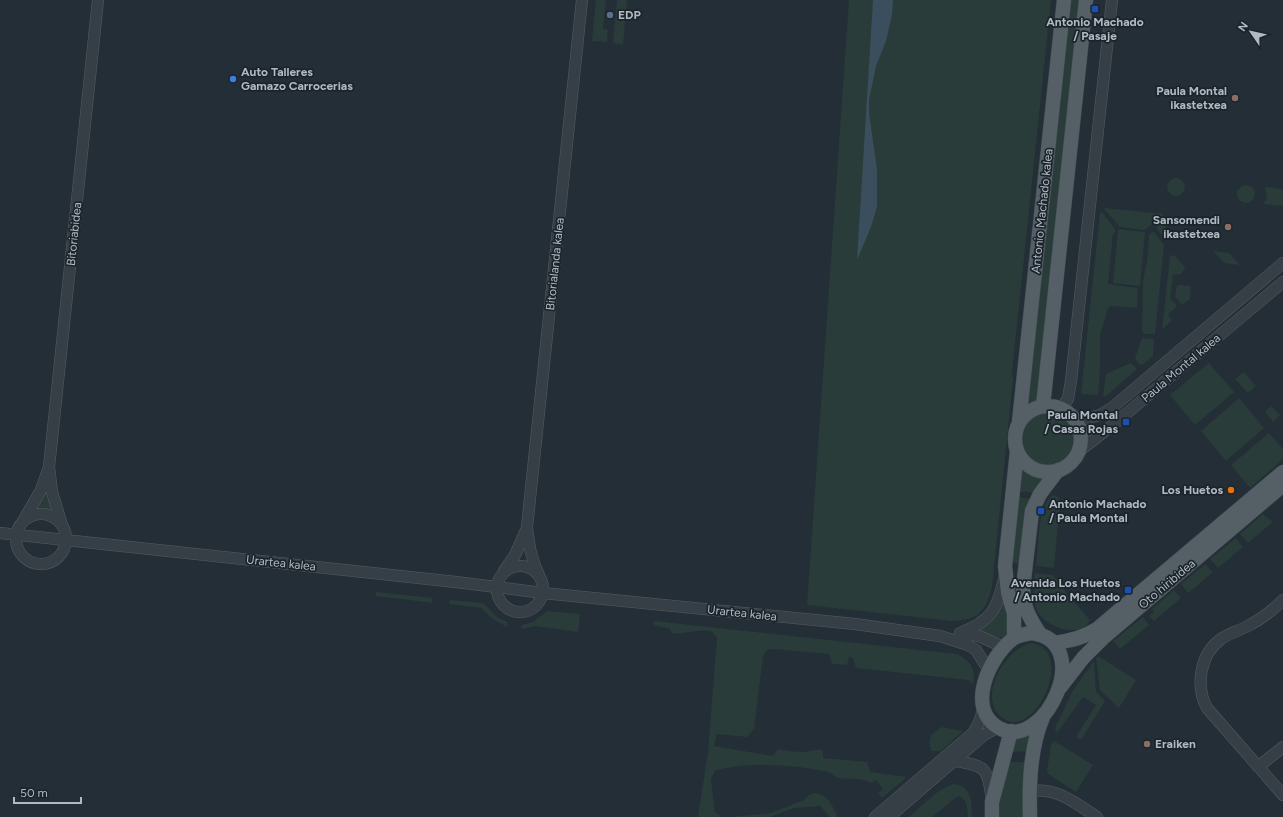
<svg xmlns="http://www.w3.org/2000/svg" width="1283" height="817" font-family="Figtree,sans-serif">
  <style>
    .green { fill: #293c39 }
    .water { fill: #3a4e5d }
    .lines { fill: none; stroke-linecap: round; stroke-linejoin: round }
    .minor-casing { stroke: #545d64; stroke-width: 12 }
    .major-casing { stroke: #434b53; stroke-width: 15 }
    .minor { stroke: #363f46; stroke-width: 11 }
    .major { stroke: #545f66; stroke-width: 14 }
    .transit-dot { fill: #1a4fb4; stroke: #1c242b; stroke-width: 1.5 }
    .service-dot { fill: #5c6f8a; stroke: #1c242b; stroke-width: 1.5 }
    .shop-dot { fill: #3f7fe0; stroke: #1c242b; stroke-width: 1.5 }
    .education-dot { fill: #8d6e63; stroke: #1c242b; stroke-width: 1.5 }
    .food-dot { fill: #e8710a; stroke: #1c242b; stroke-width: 1.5 }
    .labels { text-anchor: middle; stroke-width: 3.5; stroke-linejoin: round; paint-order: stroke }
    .poi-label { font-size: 12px; font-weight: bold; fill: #b1bac3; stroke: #1c242b; text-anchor: end }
    .street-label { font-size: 12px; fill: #b1bac3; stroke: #1c242b }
  </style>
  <rect width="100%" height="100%" fill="#232e36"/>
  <!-- green -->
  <path class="green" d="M596,0h10l-3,29 5,1 -1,12 -15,-1z
    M617,0h10l-4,45 -10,-2z
    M849,0h202l-39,373 1,6 -21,208c-7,26 -14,33 -41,34l-144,-16z
    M1068,0h13l-42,403 -14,7z
    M1167 187a9 9 0 1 1 18 0a9 9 0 1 1-18 0Z
    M1237 194a9 9 0 1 1 18 0a9 9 0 1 1-18 0Z
    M1265,187l18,2v17l-20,-2 4,-6z
    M1105,208l59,6 -18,15 -3,1 -23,-3 -16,-18z
    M1100,212h2l13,17v4h-2l-5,51 29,4 1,2 -1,18 -25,-2 -4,2 -8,27v36l-2,24 -17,-1z
    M1165,219h2l-2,17 -1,1 -8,-9 1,-2z
    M1118,229l27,3 -5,54 -27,-3z
    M1154,232l10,13 -9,89h-11l-2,-3 1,-49 4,-22 2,-23h-1l3,-4z
    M1213,251l16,2 11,12 -16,-2z
    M1170,255l5,1 9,10 1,3 -4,5 -8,1 -3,23 7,8 -9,9 4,5 -10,10z
    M1177,285l14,1 -1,13 -8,6 -7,-8z
    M1142,338l12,1 -1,17 -11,9 -3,-1 -4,-6z
    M1131,363l5,5v2l-30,26h-3l3,-22z
    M1209,363l25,29 -39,33 -25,-30z
    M1244,372l12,14 -8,7 -13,-14z
    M1239,398l25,30 -38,33 -25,-30z
    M1271,406l9,9 -7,7 -8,-10z
    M1021 440a27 27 0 1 1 54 0a27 27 0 1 1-54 0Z
    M1269,433l14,16v10l-33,29 -19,-23z
    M1021,465l11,9 13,4 -10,15 -19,-2z
    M47,482l8,30 -12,-4 -10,1z
    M1054,495l5,3 1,3 -6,67 -18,-2c2,-15 2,-67 18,-71z
    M1016,497l16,2 -11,65 -12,-2z
    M1263,514l10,8 -25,21 -8,-9z
    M1236,538l7,9 -25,21 -8,-9z
    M1205,564l8,8 -25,21 -7,-9z
    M1035,573l18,2 11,15 26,30c-7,20 -47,7 -53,-10 -5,-12 -3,-25 -2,-37z
    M1174,590l7,8 -27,23 -5,-5 5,-4 -2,-3z
    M376,592l57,6 -1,5 -56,-7z
    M450,600l33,3 14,14 10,5v5l-13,-7 -13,-12 -32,-4z
    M1004,600c3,12 12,37 -7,38l-18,-8 17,-16z
    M547,611l33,3 -2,18 -43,-6 -13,3v-4l11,-3z
    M1143,617l6,8 -29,24 -7,-8z
    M654,621l303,33c15,8 19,15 16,31l-4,-5 -113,-12 -3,-10 -4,-1 -2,8 -15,-1 -3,-10 -56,-5 -6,1 -4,6 -9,73 -7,8 -30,-3 -3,12 59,10 5,-7c9,2 18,3 26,3 7,-1 12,-3 19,-2v8l44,4 3,10 37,5 -25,21 -4,-5 5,-4 -7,-9 -4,3c-11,-6 -22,-3 -33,-5 -5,-1 -7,-5 -11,-6 -30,-7 -84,-11 -113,-1l-4,9 4,32 7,5h-24l10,-65 9,-114 -6,-7c-15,-2 -26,4 -40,2l-1,-4 -16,-4z
    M1031,643c46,7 5,93 -25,77 -32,-16 -3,-71 25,-77z
    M1098,656l38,24 -17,28 -19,-18 -4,-32z
    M1094,661l2,31 9,9 -24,39 -5,-3 20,-32 -13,-8 -26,36 -2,-3 1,-4 17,-36z
    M941,727l22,4 -22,20h-10c-3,-13 -2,-15 10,-24z
    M1028,735l3,2 -2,14 -19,1 6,-13z
    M1054,741l39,24 -17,27 -28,-18 -1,-3 4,-26z
    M1007,762h21l-2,55h-27l2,-24z
    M955,784c17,3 17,19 17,33h-4c-1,-8 0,-17 -9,-21l-4,2 -23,19h-23c12,-10 31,-31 46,-33z
    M815,793c13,1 18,14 23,24h-8l-10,-11 -26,2 -24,9h-40l41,-4 33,-13 5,-5z"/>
  <!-- water -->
  <path class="water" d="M873,0h20l-1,15 -6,26 -10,25 -7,34v13l8,56v38l-6,20 -14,33z"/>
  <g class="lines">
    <!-- minor casing -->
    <g class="minor-casing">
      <path id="minor" d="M1061,408l7,-9 3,-18 41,-381
        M1076,421l24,-6 13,-8 170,-144
        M1078,452l36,-28 169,-142
        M16 539a25 25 0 1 1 50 0a25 25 0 1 1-50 0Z
        M23,521l18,-31 7,-20
        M62,525l-10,-33 -3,-25 49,-467
        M0,533l456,49 87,11 312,31 85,12 28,9 8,5 12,19
        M497 589a23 23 0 1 1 46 0a23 23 0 1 1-46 0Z
        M504,571l11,-16 12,-27
        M539,575c-8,-17 -10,-29 -12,-48l55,-527
        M1283,600c-11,11 -23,20 -37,27 -8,4 -18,7 -25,12 -21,15 -26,47 -14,69l76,87
        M960,633c31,-12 37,-23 44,-54
        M961,633l18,3 24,11
        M956,761c32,5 31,8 36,39
        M1258,767l25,-20
        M1030,791c27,-4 45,12 67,26
        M875,817l98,-84 5,-8 6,-17
        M889,817l95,-82 14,-8"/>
    </g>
    <!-- major casing -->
    <g class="major-casing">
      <path id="major" d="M1015 439a33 33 0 1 1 66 0a33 33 0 1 1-66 0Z
        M1043,406l43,-406
        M1019,422l45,-422
        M1031,633c66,7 14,121 -32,95 -34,-19 -10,-72 15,-90 5,-3 11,-4 17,-5z
        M1040,634c-10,-15 -17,-27 -17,-46l9,-77 8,-17 18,-24
        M1014,638v-25l-6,-20 -3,-27 12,-115
        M1054,643c16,-2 29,-5 43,-14l186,-157
        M1059,689l24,-31 20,-20 180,-153
        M992,817v-15l19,-71
        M1030,817c-1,-33 0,-69 13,-100"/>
    </g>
    <!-- minor -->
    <use href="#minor" class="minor"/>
    <!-- major -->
    <use href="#major" class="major"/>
  </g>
  <!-- markers -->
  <g class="transit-dot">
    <rect x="1091" y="5" width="8" height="8" rx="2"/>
    <rect x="1122" y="418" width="8" height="8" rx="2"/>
    <rect x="1037" y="507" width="8" height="8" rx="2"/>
    <rect x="1124" y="586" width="8" height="8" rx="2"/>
  </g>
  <circle class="service-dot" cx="610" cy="15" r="4"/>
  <circle class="shop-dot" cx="233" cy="79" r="4"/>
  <g class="education-dot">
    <circle cx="1235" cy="98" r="4"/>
    <circle cx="1228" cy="227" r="4"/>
    <circle cx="1147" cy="744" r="4"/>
  </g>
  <circle class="food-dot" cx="1231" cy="490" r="4"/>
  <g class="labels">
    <!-- poi labels -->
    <g class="poi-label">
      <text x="618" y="19" text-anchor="start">EDP</text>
      <text x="1095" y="26" text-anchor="middle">Antonio Machado<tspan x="1095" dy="14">/ Pasaje</tspan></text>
      <text x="241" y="76" text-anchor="start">Auto Talleres<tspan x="241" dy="14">Gamazo Carrocerias</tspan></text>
      <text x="1227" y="95">Paula Montal<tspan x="1227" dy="14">ikastetxea</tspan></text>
      <text x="1220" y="224">Sansomendi<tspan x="1220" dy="14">ikastetxea</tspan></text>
      <text x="1118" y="419">Paula Montal<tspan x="1118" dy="14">/ Casas Rojas</tspan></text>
      <text x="1223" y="494">Los Huetos</text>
      <text x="1049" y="508" text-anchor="start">Antonio Machado<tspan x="1049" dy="14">/ Paula Montal</tspan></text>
      <text x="1120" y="587">Avenida Los Huetos<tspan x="1120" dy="14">/ Antonio Machado</tspan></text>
      <text x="1155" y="748" text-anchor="start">Eraiken</text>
    </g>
    <!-- street labels -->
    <g class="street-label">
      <text transform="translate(1042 211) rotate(-84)" y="4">Antonio Machado kalea</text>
      <text transform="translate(74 234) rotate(-84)" y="4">Bitoriabidea</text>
      <text transform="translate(555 264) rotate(-84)" y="4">Bitorialanda kalea</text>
      <text transform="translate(1181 368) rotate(-40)" y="4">Paula Montal kalea</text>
      <text transform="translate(281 563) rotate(6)" y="4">Urartea kalea</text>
      <text transform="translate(1167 584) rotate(-40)" y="4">Oto hiribidea</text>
      <text transform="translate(742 613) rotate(6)" y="4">Urartea kalea</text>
    </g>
  </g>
  <!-- north arrow -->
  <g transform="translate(1251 32) rotate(304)" stroke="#1c242b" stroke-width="3" paint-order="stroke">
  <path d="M0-3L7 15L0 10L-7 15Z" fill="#b1bac3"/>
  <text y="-6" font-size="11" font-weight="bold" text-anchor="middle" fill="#b1bac3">N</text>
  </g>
  <!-- scale -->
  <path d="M14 797v6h67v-6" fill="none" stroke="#b1bac3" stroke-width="2"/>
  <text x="20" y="797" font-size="12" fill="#b1bac3" stroke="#1c242b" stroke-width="3" paint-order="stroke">50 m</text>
</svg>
